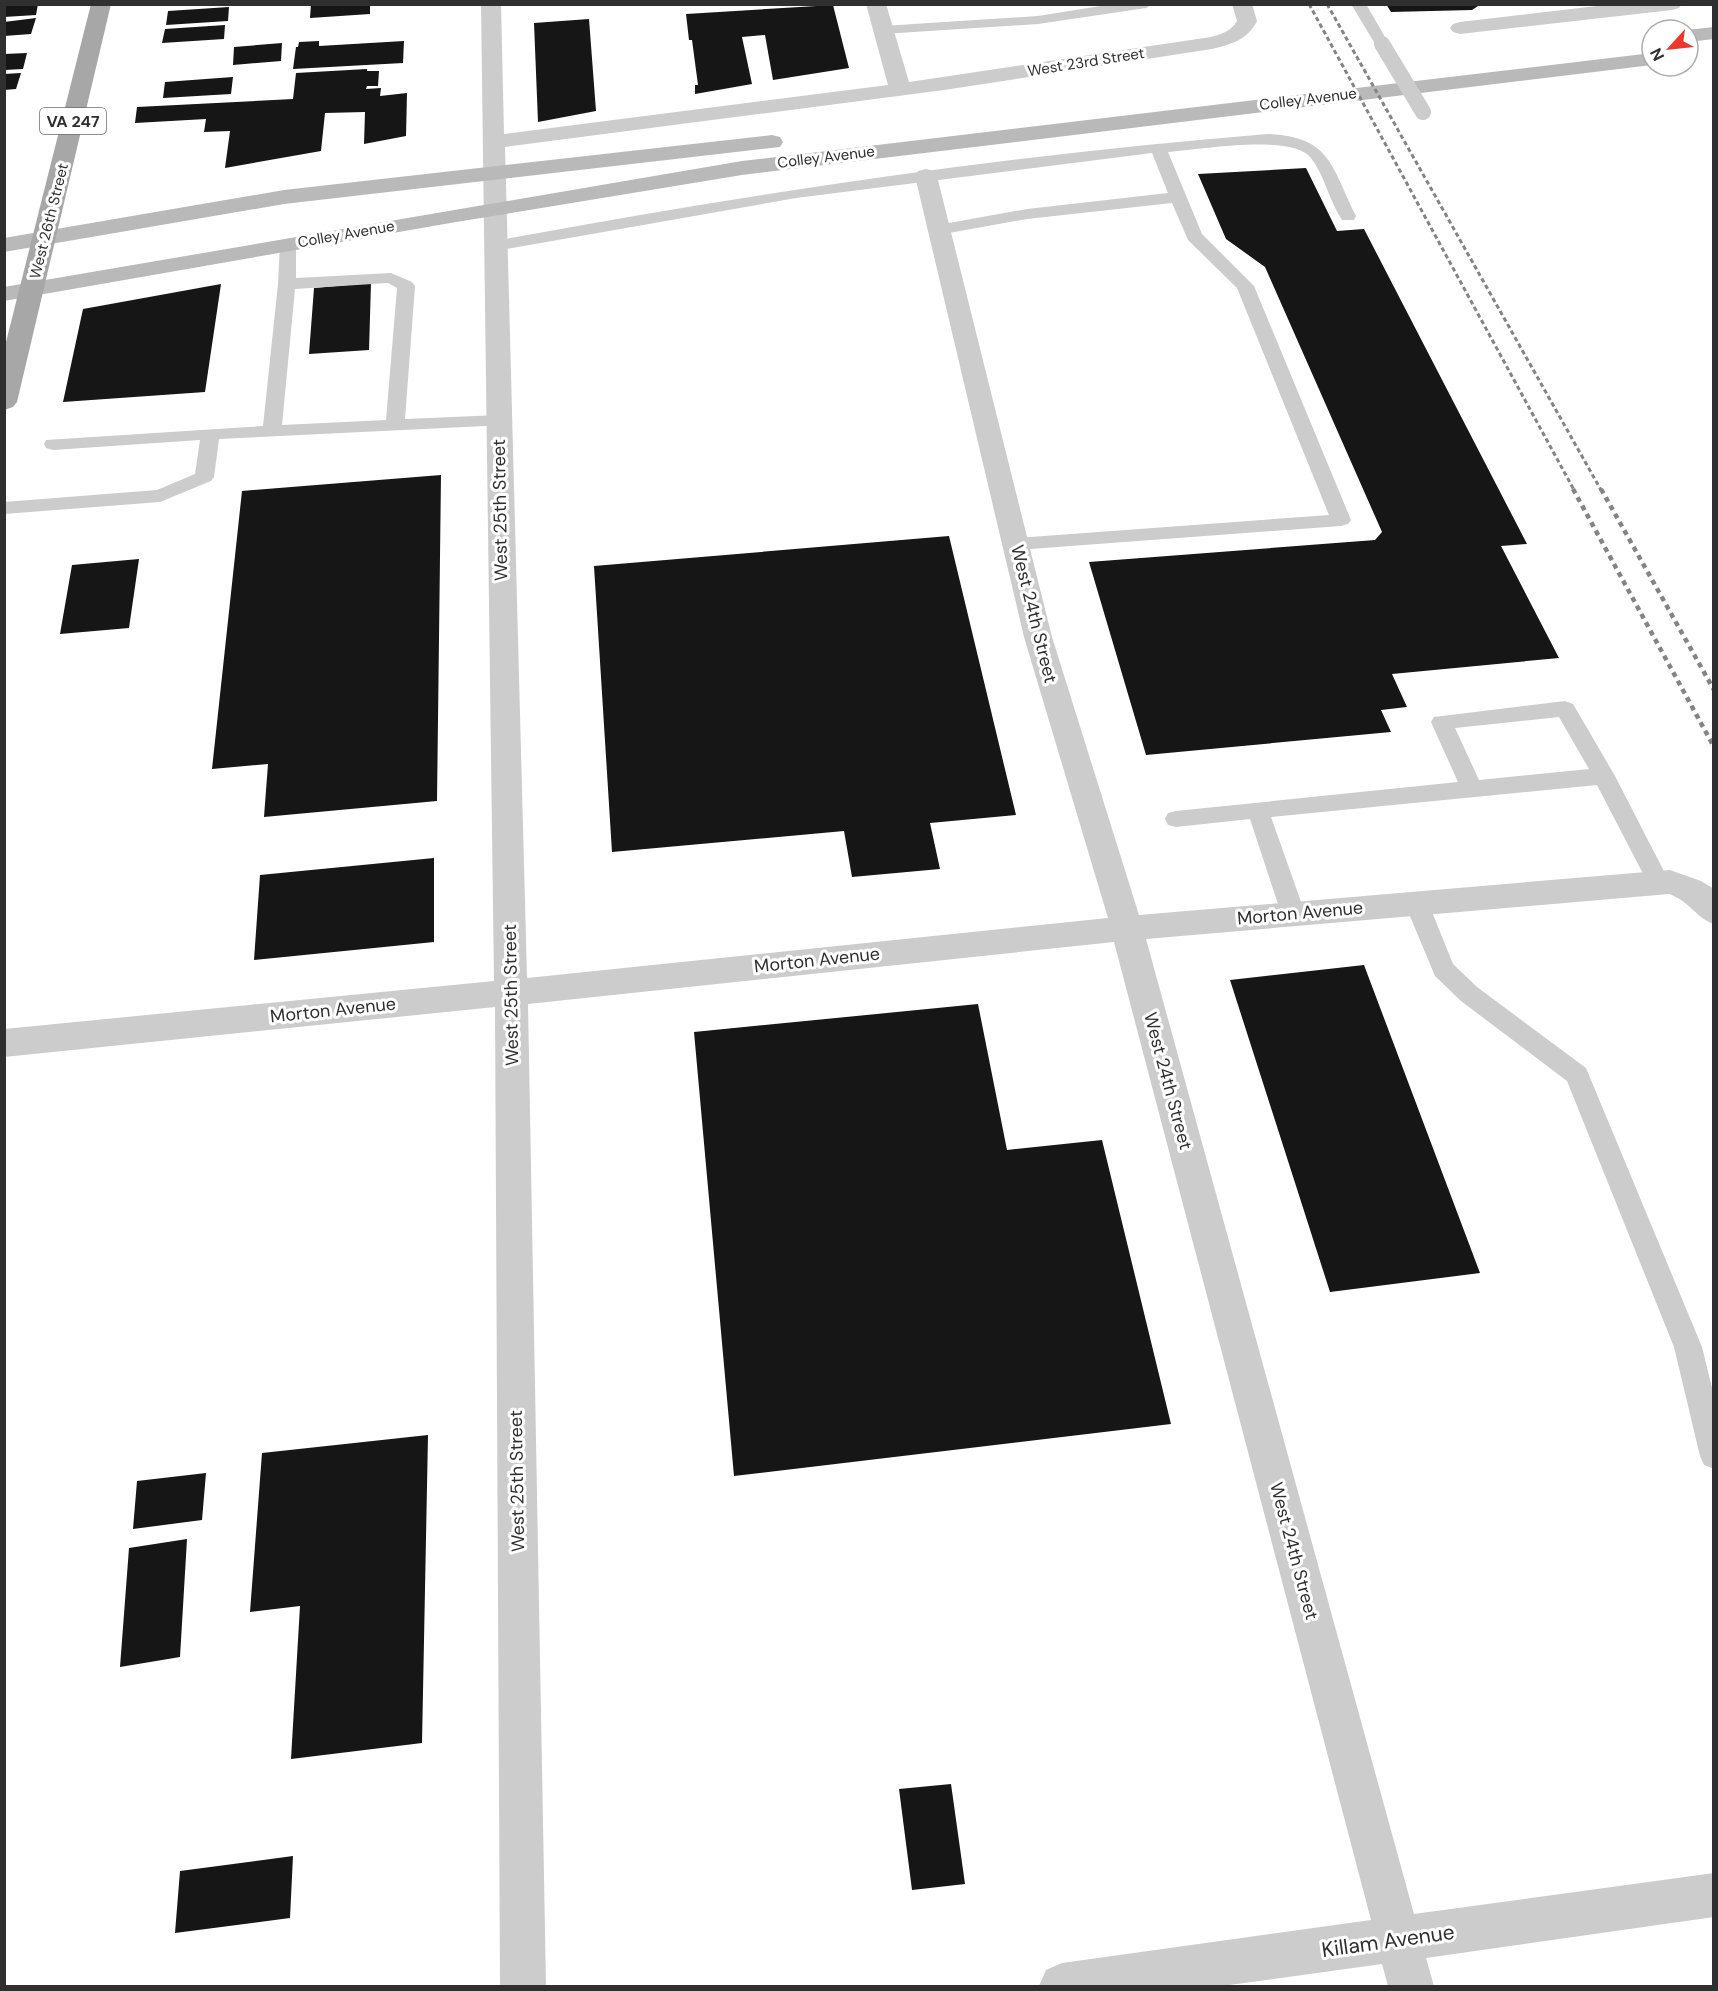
<svg xmlns="http://www.w3.org/2000/svg" width="1718" height="1991" font-family="'DM Sans',sans-serif">
  <style>
    .building { fill: #161616 }
    .lines { fill: none; stroke-linecap: round; stroke-linejoin: round }
    .service { fill: #ccc; fill-rule: evenodd }
    .minor { fill: #ccc; fill-rule: evenodd }
    .secondary { fill: #b9b9b9; fill-rule: evenodd }
    .primary { fill: #a7a7a7; fill-rule: evenodd }
    .rail-far1 { stroke: #848484; stroke-width: 3; stroke-dasharray: 4.5 3; stroke-linecap: butt }
    .rail { stroke: #848484; stroke-width: 4.5; stroke-dasharray: 5 4.5; stroke-linecap: butt }
    .service-bridge { stroke: #ccc; stroke-width: 16 }
    .labels { text-anchor: middle; stroke-width: 6; stroke-linejoin: round; paint-order: stroke }
    .far-street-label { font-size: 15px; fill: #2f2f2f; stroke: #fff }
    .shield { fill: #fff; stroke: #6d6d6d; stroke-width: 1.5 }
    .shield-label { font-size: 16px; font-weight: bold; fill: #2f2f2f }
    .street-label { font-size: 18px; fill: #2f2f2f; stroke: #fff }
    .near-street-label { font-size: 21px; fill: #2f2f2f; stroke: #fff }
  </style>
  <rect width="100%" height="100%" fill="#fff"/>
  <!-- building -->
  <path class="building" d="M4,4h34l-2,11 -32,2z
    M311,4h59v10l-60,4z
    M1386,4h95l-9,6 -81,2z
    M833,5l16,63 -76,12 -8,-45 -23,2 10,47 -57,10v-9h3l-6,-45h-3l-3,-26z
    M229,7l-1,14 -62,4 2,-14z
    M36,18l-5,16 -27,2v-14z
    M589,19l7,92 -58,11 -4,-99z
    M225,25l-1,14 -62,4 3,-14z
    M319,41v5l85,-5 -1,22 -110,6 3,-22h2l1,-5z
    M282,43l-1,18 -48,4 1,-18z
    M27,53l-4,16 -19,1v-16z
    M367,69v2h12l-1,15h-11l-1,3 15,-1 -1,8 27,-3 -1,43 -42,8 1,-32 -40,1 -4,38 -96,17 5,-37 -26,1 2,-13 -71,4 2,-16 156,-8 3,-26z
    M21,73l-5,16 -12,1v-16z
    M233,77l-2,17 -68,4 2,-16z
    M1306,168l31,63 27,-2 163,315 -26,2 58,112 -167,16 15,33 -26,3 10,22 -245,23 -57,-193 286,-22 7,-8 -117,-265 -39,-28 -28,-65z
    M371,283l-2,67 -60,4 5,-66z
    M221,284l-16,108 -142,10 20,-93z
    M441,475l-4,326 -173,16 4,-53 -56,5 30,-278z
    M949,536l67,279 -86,8 10,46 -88,8 -8,-46 -232,21 -18,-286z
    M139,559l-10,69 -69,6 12,-69z
    M434,858v84l-180,18 6,-85z
    M1364,965l116,308 -150,19 -100,-312z
    M978,1004l29,146 95,-10 69,284 -437,52 -40,-444z
    M428,1435l-6,308 -131,16 9,-153 -50,6 12,-159z
    M206,1473l-4,47 -69,9 4,-48z
    M187,1539l-7,118 -60,10 9,-119z
    M951,1784l14,100 -53,6 -13,-101z
    M293,1856l-3,62 -115,15 5,-62z"/>
  <g class="lines">
    <!-- service -->
    <path class="service" d="M1113,4h40l-7,4 -108,16 -155,10 -7,-4 7,-4 155,-10z
      M1351,4h15l23,40 -2,3h-10z
      M1268,134c63,3 63,32 88,82l-2,4h-12c-13,-19 -17,-44 -31,-62 -19,-25 -113,-8 -143,-6l34,82 52,52 97,234 -3,4 -7,2 -324,24 -7,-1 -3,-5 3,-5 7,-1 312,-23 -92,-227 -49,-48 -16,-37 -145,16 -89,16 -8,-5 8,-5 89,-16 141,-16 -16,-40 -356,45 -301,53 -8,-5 8,-5c256,-48 514,-86 773,-107z
      M288,239l8,5v34l95,-5 21,9 3,4 -10,133 94,-4 7,2 2,4 -2,4 -287,14 -5,38 -3,4 -51,21 -156,12v-12l153,-12 38,-16 5,-34 -147,10 -7,-2 -2,-4 2,-4 217,-14 15,-142 2,-40zM388,283l9,5 -11,132 -104,5 13,-136z
      M1565,701l8,3 42,72 55,107 -3,6 -8,3 -8,-3 -54,-104 -326,32 34,96 -4,6 -8,3 -8,-3 -4,-6 -31,-94 -74,8 -8,-2 -3,-6 3,-6 8,-2 282,-29 -27,-60 3,-5zM1559,717l30,52 -110,11 -24,-52z
      M1416,893l8,3 4,6 25,62 24,23 109,81 116,279 12,49v73l-10,-4 -4,-9 -26,-109 -107,-266 -106,-80 -26,-25 -31,-74 4,-6z"/>
    <!-- minor -->
    <path class="minor" d="M481,4h20l3,130 384,-49 -22,-81h20l23,78 302,-45c11,-3 20,-6 26,-16l-5,-17h20l5,17c-10,19 -25,23 -45,28l-268,41 -439,57 22,831 581,-60 -84,-281 -109,-461 3,-5 8,-2 8,2 3,5 115,461 87,278 531,-45 31,11 13,8v35c-17,-5 -23,-22 -45,-30l-523,45 268,975 300,-41v44l-288,41 8,28h-46l-6,-22 -160,22h-183l7,-16 16,-7 309,-43 -257,-978 -586,62 18,982h-46l-5,-979 -491,50v-28l490,-48z
      M1614,4h68l-3,4 -7,2 -212,24 -7,-2 -3,-4 3,-4 7,-2z"/>
    <!-- secondary -->
    <path class="secondary" d="M1714,27v12l-26,3 -1,-12z
      M1652,53v12l-910,110 -286,47 -452,79v-14l738,-126z
      M772,135l8,2 3,5 -3,5 -496,57 -280,48v-14l280,-48z"/>
    <!-- primary -->
    <path class="primary" d="M91,4h20l-94,398 -4,5 -9,3v-60z"/>
    <!-- rail-far1 -->
    <path class="rail-far1" d="M1309,4l265,486
      M1327,4l274,486"/>
    <!-- rail -->
    <path class="rail" d="M1573,489l141,258
      M1601,489l113,201"/>
    <!-- service-bridge -->
    <path class="service-bridge" d="M1382,44l41,68"/>
  </g>
  <g class="labels">
    <!-- far-street labels -->
    <g class="far-street-label">
      <text transform="translate(1086 62) rotate(-9)" y="5">West 23rd Street</text>
      <text transform="translate(1308 99) rotate(-7)" y="5">Colley Avenue</text>
      <text transform="translate(826 157) rotate(-7)" y="5">Colley Avenue</text>
      <text transform="translate(49 221) rotate(-76)" y="5">West 26th Street</text>
      <text transform="translate(346 234) rotate(-10)" y="5">Colley Avenue</text>
    </g>
    <!-- shield labels -->
    <rect class="shield" x="40" y="108" width="66" height="26" rx="4.5"/>
    <g class="shield-label">
      <text x="73" y="127">VA 247</text>
    </g>
    <!-- street labels -->
    <g class="street-label">
      <text transform="translate(500 510) rotate(-91)" y="6">West 25th Street</text>
      <text transform="translate(1034 614) rotate(76)" y="6">West 24th Street</text>
      <text transform="translate(1300 913) rotate(-5)" y="6">Morton Avenue</text>
      <text transform="translate(817 960) rotate(-6)" y="6">Morton Avenue</text>
      <text transform="translate(511 995) rotate(-91)" y="6">West 25th Street</text>
      <text transform="translate(333 1010) rotate(-6)" y="6">Morton Avenue</text>
      <text transform="translate(1168 1081) rotate(75)" y="6">West 24th Street</text>
      <text transform="translate(517 1481) rotate(-91)" y="6">West 25th Street</text>
      <text transform="translate(1294 1551) rotate(75)" y="6">West 24th Street</text>
    </g>
    <!-- near-street labels -->
    <g class="near-street-label">
      <text transform="translate(1388 1941) rotate(-8)" y="7">Killam Avenue</text>
    </g>
  </g>
  <!-- border -->
  <rect width="1718" height="1991" fill="none" stroke="#2f2f2f" stroke-width="12"/>
  <!-- north arrow -->
  <g transform="translate(1670 48) rotate(243)"><circle r="28" fill="#ffffff" stroke="#acacac" stroke-width="1.5"/>
  <path d="M0-4.5L10 22L0 15L-10 22Z" fill="#eb372d"/>
  <text y="-9" font-size="16" font-weight="bold" text-anchor="middle" fill="#2f2f2f">N</text>
  </g>
</svg>
